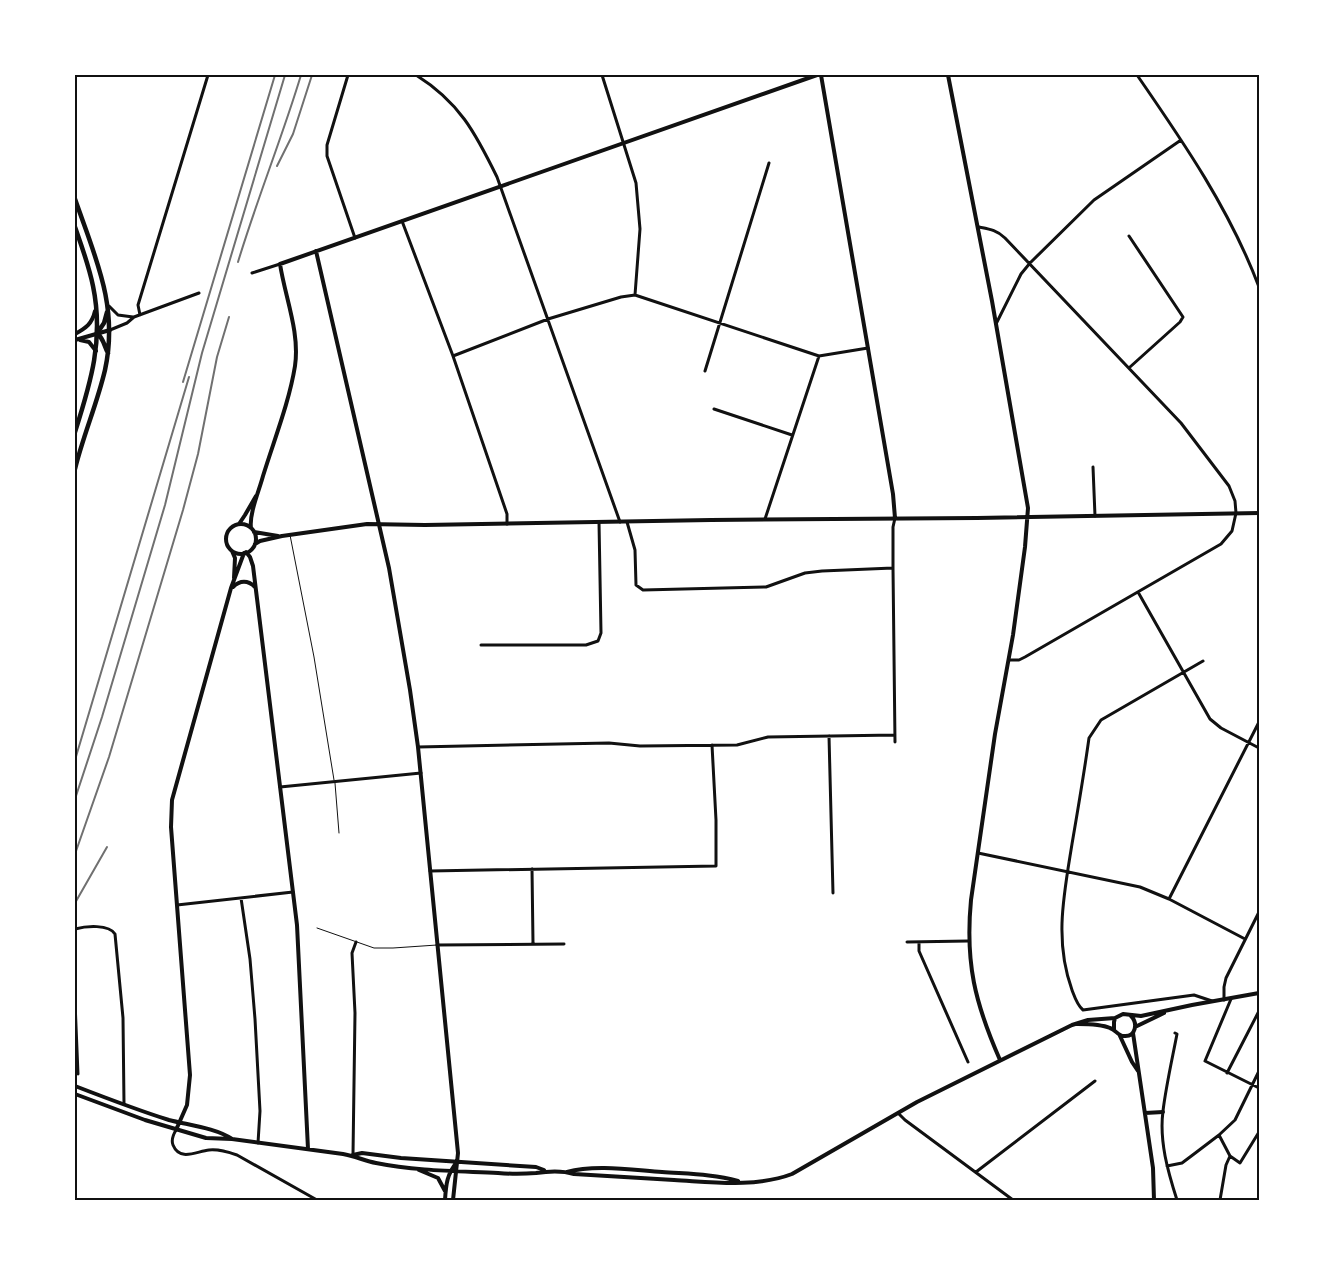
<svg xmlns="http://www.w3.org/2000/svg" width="1334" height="1275" font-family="'Archivo Narrow',sans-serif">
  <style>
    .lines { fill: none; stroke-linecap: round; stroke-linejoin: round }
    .service { stroke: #111; stroke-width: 1 }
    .minor { stroke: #111; stroke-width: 3 }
    .tertiary { stroke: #111; stroke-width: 4 }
    .primary { stroke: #111; stroke-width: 4.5 }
    .rail { stroke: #707070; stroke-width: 2 }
    .neatline { fill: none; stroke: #111; stroke-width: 2 }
  </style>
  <rect width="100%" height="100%" fill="#fff"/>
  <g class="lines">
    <!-- service -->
    <path class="service" d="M290,535l24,122 20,123
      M335,783l4,50
      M317,928l57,20h19l44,-3"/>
    <!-- minor -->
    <path class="minor" d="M348,75l-21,70v11l28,82
      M416,75c43,27 59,57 81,102l123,345
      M602,75l34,108 4,46 -5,66
      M1137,75c47,68 93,135 122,212
      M402,221l51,135 54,158v10
      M979,227c10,2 18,3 26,11l176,185 48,63 6,15 1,12 -4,18 -11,13 -196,113 -6,3h-10
      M1129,236l54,81 -3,5 -50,45
      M252,273l28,-9
      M109,306l9,9 15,2
      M140,315l-2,-10 70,-230
      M996,324l25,-50 9,-11 64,-63 87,-60
      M110,330l17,-7 7,-6 65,-24
      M453,356l95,-37 73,-22 14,-2 184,61 49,-8
      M705,371l64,-208
      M714,409l78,26
      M1093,467l2,49
      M895,518l-2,9v41l2,174
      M765,519l54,-163
      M627,522l8,28 1,35 7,5 123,-3 39,-14 17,-2 71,-3
      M1138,592l72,127 11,9 38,20
      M481,645h105l12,-4 3,-8 -2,-111
      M1203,661l-102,59 -12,18c-5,36 -11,71 -17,106 -8,50 -18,97 0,146 3,8 5,15 11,20l111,-15 18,6
      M829,736l4,157
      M418,747l191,-4 31,3 97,-1 31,-8 127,-2
      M280,787l141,-14
      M978,853l162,34 29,12 76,40
      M532,869l1,74
      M430,871l286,-5v-46l-4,-75
      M241,898l9,61 5,60 5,92 -2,32
      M1169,899l90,-177
      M177,905l116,-13
      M75,929c11,-3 34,-5 40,5l8,84 1,86
      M907,942l61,-1
      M919,942v9l49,111
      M437,945l127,-1
      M1231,999l-26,62 54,27
      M1224,1000v-13l2,-9 33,-66
      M75,1002l3,72
      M1175,1033l2,1c-5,26 -11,52 -14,77 -4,30 5,61 14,89
      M1227,1073l32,-62
      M898,1113l7,7 108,80
      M176,1130c-3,5 -5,10 -3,15 7,17 24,6 36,5 10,-1 19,2 28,5l80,45
      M1219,1135l11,21 -4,9 -6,35
      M353,1155l2,-142 -3,-60 4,-11
      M1230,1156l10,7 19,-31
      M1167,1166l15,-3 12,-9 25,-19 16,-15 24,-49
      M976,1172l119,-91"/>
    <!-- tertiary -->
    <path class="tertiary" d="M821,75l72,419 2,24
      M948,75l44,226 36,207 -3,39 -12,88 -18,99 -24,166c-6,63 4,103 29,160
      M316,251l73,317 21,122 8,57 40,406 -5,47
      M75,334c11,-6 17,-10 20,-23
      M75,340l35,-10
      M80,340l9,2 7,9
      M239,524l6,-9 11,-19
      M226 539a15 15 0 1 1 30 0a15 15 0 1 1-30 0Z
      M251,528c-2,-14 8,-37 12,-52 11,-36 26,-73 32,-110 5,-34 -10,-69 -15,-102l537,-189
      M254,532l24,4
      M255,544l5,-3 22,-5 85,-12 58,1 286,-5 266,-2 282,-5
      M232,551l3,7 -1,20
      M246,552l4,5 3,9 44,359 11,224
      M233,587c7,-7 15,-7 22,0
      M1078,1024c10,0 23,0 32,4 6,2 8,8 14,8 12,1 14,-13 7,-20
      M1135,1027l29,-14
      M1114,1030v-8l1,-4 8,-4 18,2 51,-11 67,-12
      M1133,1033l20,135 1,32
      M1120,1036l12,26 6,9
      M75,1086c31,12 62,24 94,34 19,5 47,8 63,19
      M75,1094l70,26 61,18 26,1 111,15c12,2 22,7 33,9 40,8 82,8 122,10 12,1 26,1 38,0 13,-2 25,-3 38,1 33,2 66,4 100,6 38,2 81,8 118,-6l125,-72 155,-77 16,-5 27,-2
      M1145,1113l18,-1
      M176,1130l11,-25 3,-30 -19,-248 1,-27 59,-212 13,-35
      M353,1155l9,-2 39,5 135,9 8,3
      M419,1170l19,8 7,13
      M567,1172c28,-8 66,-2 95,0 26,2 51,2 76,9
      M445,1200c1,-16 2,-26 12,-38"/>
    <!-- primary -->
    <path class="primary" d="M75,199c20,58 44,107 30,171 -8,34 -22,66 -30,99
      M75,227c7,20 14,39 18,59 11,53 -2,96 -18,146
      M98,332l6,-9 3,-11
      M97,333c7,6 7,13 11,20"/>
    <!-- rail -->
    <path class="rail" d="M277,166l16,-32 19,-59
      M238,262c19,-63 44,-124 63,-187
      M183,382l92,-307
      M75,760l114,-383
      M75,799l27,-82 63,-212 37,-152 83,-278
      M75,854l34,-97 74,-247 15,-56 19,-97 12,-40
      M75,903l32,-56"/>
  </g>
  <!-- border -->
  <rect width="1334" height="1275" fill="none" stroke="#ffffff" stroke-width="152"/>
  <rect x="76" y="76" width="1182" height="1123" class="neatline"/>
</svg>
